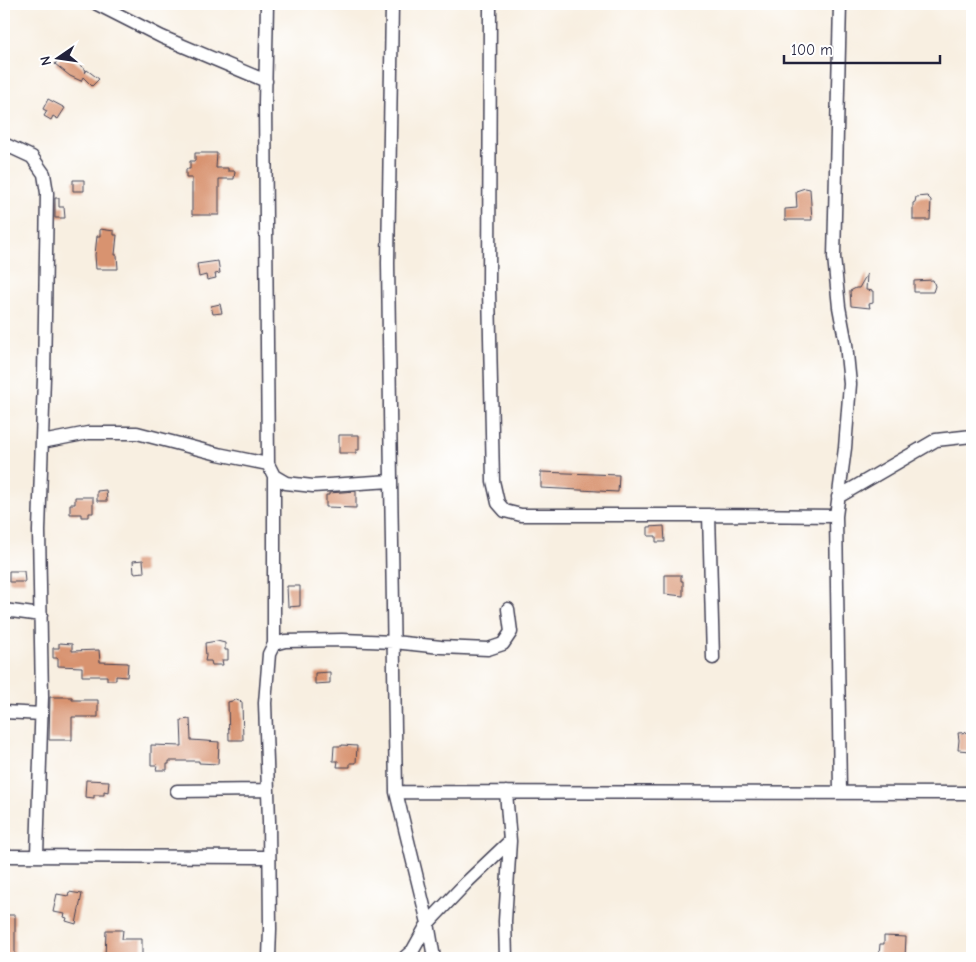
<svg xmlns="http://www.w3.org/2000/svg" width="976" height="962" font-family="'Comic Neue',sans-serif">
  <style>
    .building { fill: #d89370 }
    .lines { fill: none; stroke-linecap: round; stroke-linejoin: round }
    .minor-casing { stroke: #424154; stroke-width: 15 }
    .minor { stroke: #fff; stroke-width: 12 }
  </style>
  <rect width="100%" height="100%" fill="#fff"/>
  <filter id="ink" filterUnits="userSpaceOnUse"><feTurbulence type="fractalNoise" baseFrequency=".02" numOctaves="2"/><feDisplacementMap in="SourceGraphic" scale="10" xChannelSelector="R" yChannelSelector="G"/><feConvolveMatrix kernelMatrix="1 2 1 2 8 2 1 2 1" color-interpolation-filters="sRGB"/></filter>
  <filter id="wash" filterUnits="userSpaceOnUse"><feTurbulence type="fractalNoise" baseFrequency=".0096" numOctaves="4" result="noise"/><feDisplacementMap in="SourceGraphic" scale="20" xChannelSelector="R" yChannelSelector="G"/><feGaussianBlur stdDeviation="1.12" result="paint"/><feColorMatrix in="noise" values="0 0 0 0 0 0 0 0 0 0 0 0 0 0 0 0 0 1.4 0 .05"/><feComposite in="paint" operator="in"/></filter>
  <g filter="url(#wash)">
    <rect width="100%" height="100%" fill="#f8efe1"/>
    <g id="blocks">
      <!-- building -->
      <path class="building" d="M64,53l22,17 -1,3 2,-3 12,9 -7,7 -9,-9 -2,4 -11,-5 -15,-12z
        M48,99l17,9 -7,11 -5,-3 -2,4 -7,-4 3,-5 -4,-2z
        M195,153h22l-1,15h12v3h7l-1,8h-15v36h-27v-37h-6v-9h4v-8h5z
        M73,180h11v11h-11z
        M805,188l5,1 2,31h-27v-11l12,-1 -1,-17z
        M927,196l4,4 -1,20h-17v-17l2,-1 1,-5z
        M55,198h4v9h5l1,11h-10z
        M100,229l14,2v4h3l-2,20h2l1,14h-22l-1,-14 2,-19h3z
        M218,261l2,12 -5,1 1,4 -9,2 -1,-5 -7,2 -2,-13z
        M867,274l-1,16 7,1v12l-4,1 1,4 -19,-2 -1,-15 6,-3h3z
        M933,280l2,6 -2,6h-19v-11z
        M220,304l2,9 -9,1 -2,-8z
        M339,435h20v15h-3v3h-17z
        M541,472l78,3 -1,17 -77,-4z
        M106,490l1,11h-10v-10z
        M356,491v17l-30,-1v-12h3v-2z
        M75,497h18v16h-4v4h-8v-3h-11v-10h5z
        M664,526l1,16h-9v-6h-8v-9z
        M143,560l1,12 -10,1 -1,-12z
        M9,571h15l1,11h-16z
        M665,575h16v6h2v15l-18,-2z
        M287,586h13v20l-12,1z
        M217,641l8,2v7h3v10h-6l1,5h-11l-1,-4h-6l1,-5 -1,-13z
        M59,643l13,1v7l27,-1 1,12 28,1 -1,14 -11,-1v4h-9v-4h-25v-9l-24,-1v-8h-5v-10h6z
        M330,672v11l-15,1v-11z
        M50,697h22v3h26v17h-26v23h-23z
        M236,700l6,2 1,38h-14l-1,-38z
        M190,719l1,21 28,2 -1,22 -19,-1v-2h-30v3h-2v6h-11l1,-5h-6v-20l31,1 -1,-26z
        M972,732v18h-1v1l-13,-1 1,-10 -1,-7z
        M342,745l15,1 -1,17h-6v4h-13l1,-6h-5l1,-15h8z
        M86,780l23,1 -1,11 -4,-1v4h-10v3l-9,-1z
        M69,892l13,2 -6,30 -10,-3 1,-3 -3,-1 1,-3 -12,-2 4,-18 11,2z
        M4,915h11v43h-11z
        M106,930h17l-1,9h20v16h-4v3h-33z
        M884,936l22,1 -1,21h-23l1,-2 -4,-1 1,-11h4z"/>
    </g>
  </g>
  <g filter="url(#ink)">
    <use href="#blocks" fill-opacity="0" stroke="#424154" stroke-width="1"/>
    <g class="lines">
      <!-- minor casing -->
      <g class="minor-casing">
        <path id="minor" d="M97,4l65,33 104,44
          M267,4l-2,99 3,361 6,12 12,7 27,3 78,-5
          M392,4l-4,259 3,218 5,311 32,131 6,35
          M490,4l-1,285 4,192 5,22 7,8 16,4h188l127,1
          M4,144l28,13 12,17 3,19 -3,184 -5,154 3,166 -5,158
          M42,442l46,-9h49l81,21 50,10
          M838,497l98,-57 36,-4
          M709,515l4,143
          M4,610l37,5
          M274,644l11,-3 57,-1 52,2 47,5 47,2 15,-5 8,-12 -3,-23
          M4,712l38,2
          M177,791l90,-1
          M396,792l576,1
          M506,792l4,49 -5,80 1,37
          M840,792l-4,-276 9,-68 5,-64 -4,-40 -7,-37 -5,-50 6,-253
          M4,856l265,1
          M269,958l1,-29 -1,-108 -4,-118 4,-49 5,-10v-168
          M404,958l9,-8 15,-27 39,-41 43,-41"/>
      </g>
      <!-- minor -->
      <use href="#minor" class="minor"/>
    </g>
  </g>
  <!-- margin -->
  <rect width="976" height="962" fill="none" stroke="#fff" stroke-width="20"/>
  <!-- north arrow -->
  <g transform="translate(58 58) rotate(257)" stroke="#ffffff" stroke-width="4" paint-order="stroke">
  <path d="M0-4L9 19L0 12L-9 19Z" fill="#22223b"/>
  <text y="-8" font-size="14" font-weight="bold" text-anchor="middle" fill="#22223b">N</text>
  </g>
  <!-- scale -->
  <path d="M784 55v8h156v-8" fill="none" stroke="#22223b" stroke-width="2.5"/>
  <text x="791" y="55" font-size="15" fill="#22223b" stroke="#ffffff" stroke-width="4" paint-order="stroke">100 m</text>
</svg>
